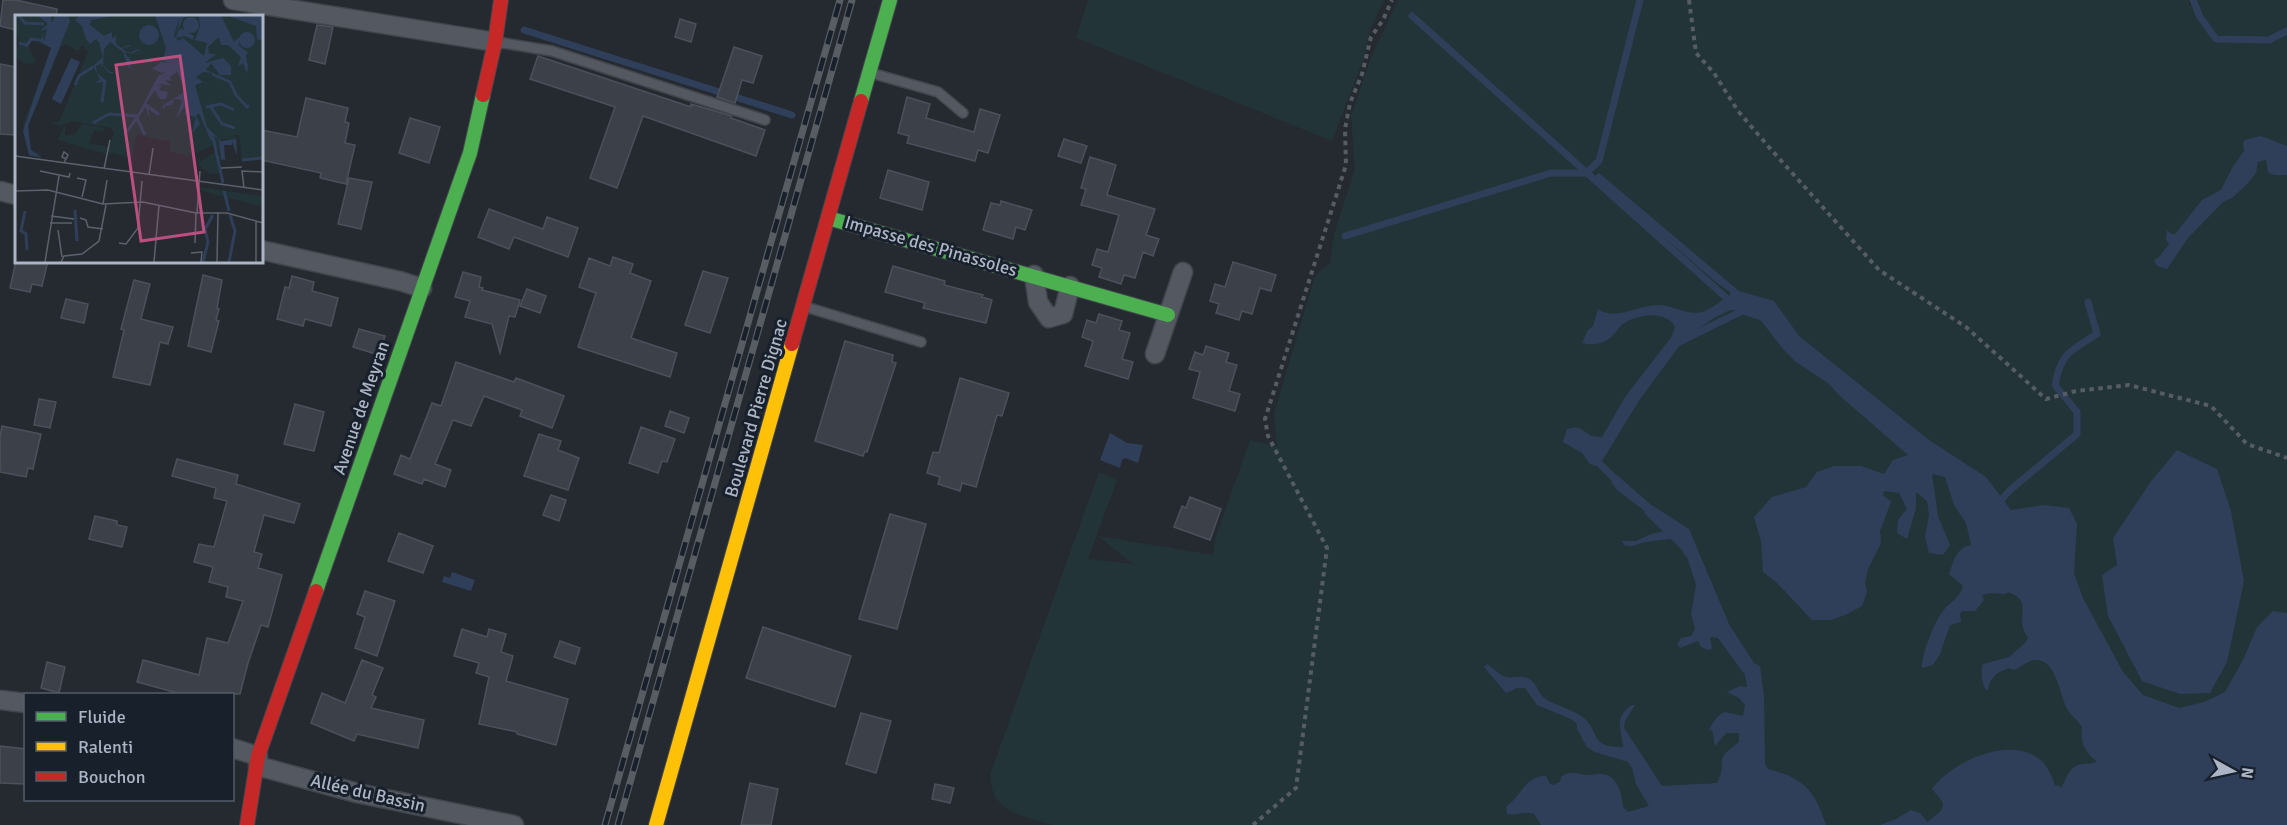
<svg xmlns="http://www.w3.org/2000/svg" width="2287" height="825" font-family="Signika,sans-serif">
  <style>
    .green { fill: #223437 }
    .water { fill: #2f3f5a }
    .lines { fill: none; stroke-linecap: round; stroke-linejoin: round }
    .stream { stroke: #2f3f5a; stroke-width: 7 }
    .building { fill: #3c4049; stroke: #4b515a; stroke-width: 1.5 }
    .lane-casing { stroke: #42464c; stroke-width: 12 }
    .street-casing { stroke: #42464c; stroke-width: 21 }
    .fast-casing { stroke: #42464c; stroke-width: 16 }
    .slow-casing { stroke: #42464c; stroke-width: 16 }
    .jam-casing { stroke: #42464c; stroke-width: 16 }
    .path { stroke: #565c64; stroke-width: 4; stroke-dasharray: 4.5 4.5; stroke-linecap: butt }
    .lane { stroke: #545860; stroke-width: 9 }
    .street { stroke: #545860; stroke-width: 18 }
    .fast { stroke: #4caf50; stroke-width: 14 }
    .slow { stroke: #ffc107; stroke-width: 14 }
    .jam { stroke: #c62828; stroke-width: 14 }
    .rail-casing { stroke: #585c63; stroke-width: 7 }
    .rail { stroke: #18202c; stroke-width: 4.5; stroke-dasharray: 14; stroke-linecap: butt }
    .labels { text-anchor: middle; stroke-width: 6; stroke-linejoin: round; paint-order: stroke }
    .street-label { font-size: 18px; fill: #acb5c5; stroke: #18202c }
    .inset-river { fill: none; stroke: #2f3f5a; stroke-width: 3 }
    .inset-road { fill: none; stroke: #5b626c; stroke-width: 1.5 }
    .view { fill: #ba4f80; fill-opacity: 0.15; stroke: #ba4f80; stroke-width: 3 }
    .inset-edge { fill: none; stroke: #acb5c5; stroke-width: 3 }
  </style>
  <rect width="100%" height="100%" fill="#252a31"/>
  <!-- green -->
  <path class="green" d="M1088,0h296l-14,30 -7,30 -31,81 -256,-103z
    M1398,0h790l2,7 5,-7h92v825h-1233c-30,-8 -67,-14 -63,-53l108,-300 18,8 -29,79 45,5 -35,-28 115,19 2,-16 35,-99 27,6 -3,-32 41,-138 15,-13 4,-29 21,-65 -4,-53 21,-61z"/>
  <!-- water -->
  <path class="water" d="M2261,136l26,10v29h-13l-6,-3 -2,-13 -5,-3 -3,4 -2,13 -9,11 -15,14 -24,10 -41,61 -10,-3 -3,-6 6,-4 9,-12 -3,-4 1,-10 4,4h4l27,-34 19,-10 11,-22 12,-17 -1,-8 2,-3z
    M1599,173l140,118 35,10 25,35 130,104 57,37 25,33 33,-5 25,3 8,16 -3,49 9,25 40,74 20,23 36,13 25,-6 21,-10 18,-32 14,-33 16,-16 14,2v212h-407l16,-6 15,-9 9,3 7,9 13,-10 3,-6 -1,-5 -10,-12c19,-27 76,-53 106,-31 10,7 13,17 17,27l7,2c5,-10 7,-21 20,-23 6,-1 9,1 15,-3 -12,-7 -17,-20 -15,-34 -4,-7 -11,-11 -15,-18 -7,-14 -11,-51 -32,-49 -7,0 -15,8 -21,10l-5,-2c-11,4 -19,9 -21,21l-2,1c-4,-5 -6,-21 -3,-26l26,-7 17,-15 2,-5c-16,-20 8,-35 -20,-45l-2,2 -15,-1 -9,2 2,5 -9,11h-13l-2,3 1,8 -11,3 -10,29 -7,11 -11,3c-1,-12 12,-46 21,-57 7,-10 15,-10 20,-25l-14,-12c5,-14 7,-26 22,-29l-5,-22 -12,-18 -9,-28 -13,-3 6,42 12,29 -7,10 -14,-2 -4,-16 4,-22 -2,-14 -11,-9v16l-9,31 -10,-6 1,-13 9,-11 -8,-16 -15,-2 -1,4 8,7 -11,29 1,12 -13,26 -3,14 2,9 -5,14 -17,9 -14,5h-19l-35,-37 -14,-11 -2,-31 -7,-24 18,-20 34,-10 11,-15 17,-6h27l23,8 9,-14 15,-5 -68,-59 -12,-13 -32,-21 -13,-13 -21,-27 -16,-12h-16l-16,8 -28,19 -46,62 -38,62 -7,5 -5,-2 -8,-11 -19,-11 4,-13c12,-4 15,0 24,7l11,1 23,-40 47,-61 3,-9c-9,-17 -38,-13 -52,-3 -4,2 -6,8 -10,11 -8,9 -20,11 -31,8l6,-13 5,-4 5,-17c16,12 40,-3 58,-4 16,-1 31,11 46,7 10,-3 20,-12 28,-17v-3l-13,-9 -123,-106z
    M1110,433l17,10 16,2 -5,18 -13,-5 -3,2 -2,8 -20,-8z
    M2177,450l40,19 14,42 13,70 -17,81 -17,31 -30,1 -38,-13 -34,-65 -6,-41 15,-10 -4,-27 39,-58z
    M1617,475l33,29 39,25 40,95 25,39 6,3 4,30 1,68 3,5c36,9 47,22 58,56h-285l-7,-11c-10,-3 -17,2 -27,0l-1,-7c14,-10 21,-33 40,-31l4,8 3,1 7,-3 1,-5c10,-8 16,-2 27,-2 5,0 10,-2 14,-1 16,1 20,21 21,33l5,5 21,-6 -13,-22 -4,-16 -4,-6 -33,-10 -8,-5 -10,-18v-5l-6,-5 -34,-14 -12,-17h-8l-11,5 -22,-26 3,-3c6,3 13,12 19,13 10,2 19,-4 27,5 6,7 6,13 14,18 11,6 24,9 34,16 21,15 6,31 42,31 -2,-19 -9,-30 9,-42h3l-10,16 -1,7 38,58 55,-3c12,-24 -6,-21 22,-41v-9h-13l-10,12 -2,-1 -1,-12 -4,-3 8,-12 7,-5 19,4 2,-11 -6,-7 -12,-6 13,-6 7,1 -2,-12 -27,-37 -8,-1 2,12 -4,1 -7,-3 -3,-6 -18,7 -3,-4 4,-6 10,-2 4,-7 -4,-15 5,-29 -13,-41 -7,-7c-12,4 -20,3 -31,5 -9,2 -12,6 -21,3l-2,-4h14l15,-7 19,-4 -53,-40 -6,-8z
    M452,572l23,8 -4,11 -29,-9 2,-6 6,2z"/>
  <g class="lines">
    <!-- stream -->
    <path class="stream" d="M2193,0l7,17 16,22 53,1 18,-9
      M1412,16l320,287
      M524,30l268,85
      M2252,163l4,-4 31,-9
      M2187,234l34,-35
      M1345,236l206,-63h35l13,-12 41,-161
      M1679,342l63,-31 17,5
      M1593,457l26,26
      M1997,505l12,-14 68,-57v-22l-22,-27c6,-33 16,-34 42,-51l-9,-32
      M1648,512l37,36 3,6"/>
  </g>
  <!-- building -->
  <path class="building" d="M3,0h13l41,9 -1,7h-40v14l-16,-4z
    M680,19l16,5 -5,18 -16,-5z
    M317,25l16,2 -8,37 -16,-4z
    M734,47l28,9 -9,27 -11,-3 -7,23 -18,-6z
    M538,56l153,51v-3l41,12 -1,2 34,12 -9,26 -113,-40 -26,72 -27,-10 25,-71 -85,-28z
    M0,64l16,3v68l-16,-1z
    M907,97l23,7 -4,14 48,14 6,-23 20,6 -12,38 -10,-3 -3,11 -68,-18 2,-7 -11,-3z
    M306,98l42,10 -3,14 4,1 -4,20 10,2 -9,39 -26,-6 1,-5 -60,-13v-30l36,7z
    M410,118l30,9 -11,36 -30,-10z
    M1064,139l23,7 -6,17 -23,-7z
    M1090,157l26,8 -9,30 48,14 -9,26 13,4 -6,17 -10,-4 -8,26 -11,-3 -3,9 -22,-7 3,-9 -10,-3 5,-16 11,3 11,-37 -38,-10 5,-16 -5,-1z
    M888,170l41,12 -7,28 -42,-12z
    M349,178l23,4 -11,47 -23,-5z
    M1001,201l31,9 -7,20 -9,-3 -3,12 -30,-9 8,-27 9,2z
    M489,209l54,20 4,-12 31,11 -10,29 -54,-20 -5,12 -31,-12z
    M613,257l20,7 -3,9 21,8 -20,57 46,15 -7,24 -92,-30 18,-54 -17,-6 10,-29 21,8z
    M16,261h32l-6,25 -10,-2 -2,8 -20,-4z
    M1233,262l43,13 -5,16 -11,-3 -8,26 -10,-3 -3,9 -23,-7 3,-9 -9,-3 5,-17 10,3z
    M893,266l52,15 -1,4 39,10 -1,2 10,3 -6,23 -63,-15 2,-5 -40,-11z
    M703,271l25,7 -18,55 -25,-8z
    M463,272l18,5 -2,10 4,1 -1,2 38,10 -5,17 -6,-1 -9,37 -8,-29 -27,-7 5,-16 -15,-4z
    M203,275l19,5 -5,28 2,1 -3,11 3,1 -8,31 -23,-6z
    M292,276l22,6 -2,9 26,7 -7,28 -26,-7 -2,7 -26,-7 8,-32 4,1z
    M134,280l16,4 -9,35 32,8 -5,17 -8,-2 -10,43 -37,-8 11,-47 -3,-1z
    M527,289l19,7 -6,17 -20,-7z
    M66,299l22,5 -4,19 -23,-5z
    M1099,314l23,7 -3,9 11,3 -8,26 11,3 -5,17 -43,-13 8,-25 -11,-4 5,-17 9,3z
    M359,329l26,7 -6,19 -26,-8z
    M845,341l48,14 -1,7 4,1 -29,89 -2,-1 -2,5 -48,-15z
    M1206,346l23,7 -3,9 11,3 -8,26 11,3 -5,17 -42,-13 7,-26 -11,-3 6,-17 8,3z
    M456,362l58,20 2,-4 48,18 -12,32 -32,-12 2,-6 -38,-14 -13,30 -18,-6 -18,44 16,6 -6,17 -21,-8 -2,5 -28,-10 7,-19 9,4 22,-56 9,3z
    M960,378l49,15 -7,23 -5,-1 -21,72 -14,-4 -2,8 -22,-7 2,-7 -13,-4 6,-21 6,1z
    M39,399l17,3 -6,26 -16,-3z
    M295,404l29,8 -10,39 -30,-7z
    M670,411l19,7 -5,15 -19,-7z
    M2,426l39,8 -8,35 -5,-1 -2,9 -26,-5v-36z
    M641,427l34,12 -8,23 -5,-1 -4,12 -29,-10z
    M539,434l22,7 -3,9 21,8 -11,32 -44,-14z
    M177,459l61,16 -2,9 64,20 -6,19 -30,-8 -10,37 8,2 -4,14 24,7 -14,52 -7,-2 -13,38 -8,31h-59l-44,-12 6,-22 56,15 8,-37 21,5 15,-42 -17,-4 2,-10 -19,-5 4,-15 -19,-5 5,-18 15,3 13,-46 -13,-3 2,-10 -44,-12z
    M551,495l15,5 -7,21 -16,-6z
    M1190,497l31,12 -11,31 -36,-13 8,-21 4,2z
    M890,514l36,10 -29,105 -38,-10z
    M95,516l22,5v4l10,2 -5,20 -33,-8z
    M399,533l34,13 -10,27 -35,-12z
    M365,591l30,10 -18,55 -22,-8 10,-31 -8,-3z
    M763,627l88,29 -16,51 -89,-29z
    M462,629l25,8 2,-8 17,5 -5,18 12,4 -7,25 62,18 -12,46 -39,-11v-2l-38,-8 10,-47 -13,-4 3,-10 -25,-7z
    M560,641l20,7 -5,16 -21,-7z
    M362,660l21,8 -11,27 4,2 -5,11 53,12 -6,28 -61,-14 -3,7 -43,-18 11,-30 23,10z
    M47,662l18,5 -6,26 -18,-5z
    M861,713l30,8 -15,52 -30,-9z
    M0,746l26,3 -2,35 -24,-1z
    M750,783l28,6 -7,36h-30z
    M935,784l19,4 -4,15 -18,-4z"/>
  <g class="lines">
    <!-- lane casing -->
    <g class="lane-casing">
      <path id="lane" d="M497,42l55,9 213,69
        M871,73l67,19 25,21
        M806,307l115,35"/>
    </g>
    <!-- street casing -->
    <g class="street-casing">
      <path id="street" d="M233,0l262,42
        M0,191l16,4
        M261,250l139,31 22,7
        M1034,275l4,27 11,16 14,-4 7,-28
        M1155,354l28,-82
        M0,700l26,3
        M232,748l26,8
        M258,766l99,27 157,32"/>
    </g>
    <!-- fast casing -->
    <g class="fast-casing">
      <path id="fast" d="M861,101l29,-101
        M828,218l340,97
        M316,591l154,-438 13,-58"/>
    </g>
    <!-- slow casing -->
    <g class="slow-casing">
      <path id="slow" d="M656,825l136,-481"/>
    </g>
    <!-- jam casing -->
    <g class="jam-casing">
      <path id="jam" d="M483,95l12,-53 6,-42
        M792,344l69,-243
        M247,825l11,-69 58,-165"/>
    </g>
    <!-- path -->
    <path class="path" d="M1689,0l7,53 18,20 24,38 30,35 111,124 87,57 80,72 30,-8 53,-6 82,21 36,38 40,14
      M1253,825l43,-37 31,-240 -59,-112 -3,-17 81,-254 -1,-36 5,-26 12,-29 9,-37 12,-17 9,-20"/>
    <!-- lane -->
    <use href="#lane" class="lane"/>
    <!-- street -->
    <use href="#street" class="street"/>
    <!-- fast -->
    <use href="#fast" class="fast"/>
    <!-- slow -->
    <use href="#slow" class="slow"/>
    <!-- jam -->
    <use href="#jam" class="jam"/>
    <!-- rail casing -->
    <g class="rail-casing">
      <path id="rail" d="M605,825l235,-825
        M618,825l234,-825"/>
    </g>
    <!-- rail -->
    <use href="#rail" class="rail"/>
  </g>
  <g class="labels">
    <!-- street labels -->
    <g class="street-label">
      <text transform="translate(931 246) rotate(16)" y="6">Impasse des Pinassoles</text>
      <text transform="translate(361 408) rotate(-71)" y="6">Avenue de Meyran</text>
      <text transform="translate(756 408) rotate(-74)" y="6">Boulevard Pierre Dignac</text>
      <text transform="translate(368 793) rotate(13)" y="6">Allée du Bassin</text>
    </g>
  </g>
  <!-- overview -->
  <g transform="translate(15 15)">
    <rect width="248" height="248" fill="#252a31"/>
    <path d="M0,0h247v143l-20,3 -3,-26 -16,2 13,-1 2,11 -1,4 -1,-12h-16l1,20 17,2 -18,-1 -3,-16 2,29 -9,1 -11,-8v-10l1,6 15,-10 -2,-7 -16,8 -4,-7 -3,10 -25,-5 5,-1v-8l-31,-7 -3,1 -4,22 -24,-6 6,-20 -4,-4 -38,-7 -11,5 -12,-4h10l29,-70 -6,-7 -4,6 -12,-7 -5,3 -33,79 3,24 12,5h-14l-6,-30 28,-77 -19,-8 -3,7 7,16 -10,1 -10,-6 3,-21 -4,-3zM50,109v12l10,-2 7,-10 22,4 -1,4 -9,-2 -5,13 19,4 -2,7 -48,-14zM185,172l62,9 -1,10 -32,-8 -1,13 -3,-14 -25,-7z" fill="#223437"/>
    <path d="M22,0h14v8l5,-8h12l2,6 -42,105 3,24 11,8 -13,-3 -6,-24 28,-83 -15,-9h6v-7l2,9 3,-12 -3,1 -4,1 8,-7zM65,0h40l-29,5 -1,5 14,11 8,-4v6l4,-2v8l6,4 7,-3h3l-10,4 5,3 5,1 1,-2 5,-2 2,1 2,4 -3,-4 -7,4 -8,-2 8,10 -3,4 9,6 -10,-5 -5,-15 -13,-10 -6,7 -1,16 7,7 8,1h-9l-8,-9 -5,2 1,7 10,8 -11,2 4,-4 -7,-13 10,-9 -4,-15 -3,-3 -6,5 -4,-5 -4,-13 -7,-6zM140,0h36l-8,3 -6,15 4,-5 13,8 -1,4 -8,-4 -9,2 4,-21 -6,18 4,6 5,-3 21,18 3,-13 -12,-3 5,-14 -1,-9 -6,-2h28l13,27 5,-5v9l9,6 -2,4 2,11 -1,7 -4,-11 -5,4 3,-10 -13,-12h-7l-2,-8 -11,10 1,7h7l-11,9 18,-5 8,8v9h-11l-9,-12 -5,7 7,3 -10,-1 -7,5 7,5 -8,3 12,42 14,14 15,-2 1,17 -5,-15v4h-8l1,15 -4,-1 -2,-20 -5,-3 -3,5 -12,-28 -3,3 4,8 -8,9 4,-16 -11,-2v-9l-9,13 6,-19 -8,-1 -2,6 -7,1v4l-2,-3 -3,4 3,-6 23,-14 -9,-19 -7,5 2,4 -7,-1 7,6 -11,-2 -4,2 5,-1 -3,5 9,2 -2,7h-6l-5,-9 -9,13 14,10 -2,3 -10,-7 2,7 -2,-1 -3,-10 -8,11 21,-40 12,-6 -8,3 -10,-4 9,-7 9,1 -7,-3 3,-12zM211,0h36v26l-5,-2 -1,-13zM168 10a8 8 0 1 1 16 0a8 8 0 1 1-16 0ZM124 20a10 10 0 1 1 20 0a10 10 0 1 1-20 0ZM224 25a8 8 0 1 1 16 0a8 8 0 1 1-16 0ZM56,43l9,4 -19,42 -9,-5z" fill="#2f3f5a"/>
    <path class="inset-river" d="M3,0l7,8 19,1M4,28l8,2 4,-6 8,1M197,59l18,8 6,13 11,12 2,-2M60,70l4,-9 14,-9M87,87l3,-22M191,92l15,-3 13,6M196,92l11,17 13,4M78,108l16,-9 27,2 9,19M112,117l19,-28M198,122l10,46M227,145l21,-2M209,176l5,20M60,195l2,31M10,196l-4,20 5,3 1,16M188,247l5,-20 -3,-13 8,-14M214,247l6,-31 -5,-16"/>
    <path class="inset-road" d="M0,141l248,34M49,148l4,-8 -4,-3 -2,5 4,2M206,153l21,-1M89,154l6,-29M25,156l29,6 1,-4M134,160l4,-27M62,163l9,2 -4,17M229,173l-2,-17 21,1M0,176l33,-1 55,14 40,-2 53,11h31l36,10M88,189l4,-24M182,198l3,-42M36,201l23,3M65,203l6,2 2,7 15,2M35,208h22M43,215l4,27M104,228l7,1 12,-16 4,-47M180,228l1,-30M176,238l11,-1 -1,10M30,247l14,-86M46,247l3,-6 18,-2 17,-13 7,-36M139,247l5,-57M202,247l1,-50M241,247v-41"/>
    <path class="view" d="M165,41l24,176 -63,9 -25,-176z"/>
    <rect width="248" height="248" class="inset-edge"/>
  </g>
  <!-- legend -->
  <rect x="24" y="693" width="210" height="108" fill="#18202c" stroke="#535c69" stroke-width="1.5"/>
  <rect x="36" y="712" width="30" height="9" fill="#4caf50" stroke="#535c69" stroke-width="1.5"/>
  <text x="78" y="723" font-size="18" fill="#acb5c5">Fluide</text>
  <rect x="36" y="742" width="30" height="9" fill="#ffc107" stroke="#535c69" stroke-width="1.5"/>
  <text x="78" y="753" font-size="18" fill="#acb5c5">Ralenti</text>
  <rect x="36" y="772" width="30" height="9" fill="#c62828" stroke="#535c69" stroke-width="1.5"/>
  <text x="78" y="783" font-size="18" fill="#acb5c5">Bouchon</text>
  <!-- north arrow -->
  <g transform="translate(2233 771) rotate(98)" stroke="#18202c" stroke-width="4.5" paint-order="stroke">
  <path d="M0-4.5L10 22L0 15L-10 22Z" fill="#acb5c5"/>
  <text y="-9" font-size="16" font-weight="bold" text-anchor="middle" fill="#acb5c5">N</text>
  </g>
</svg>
